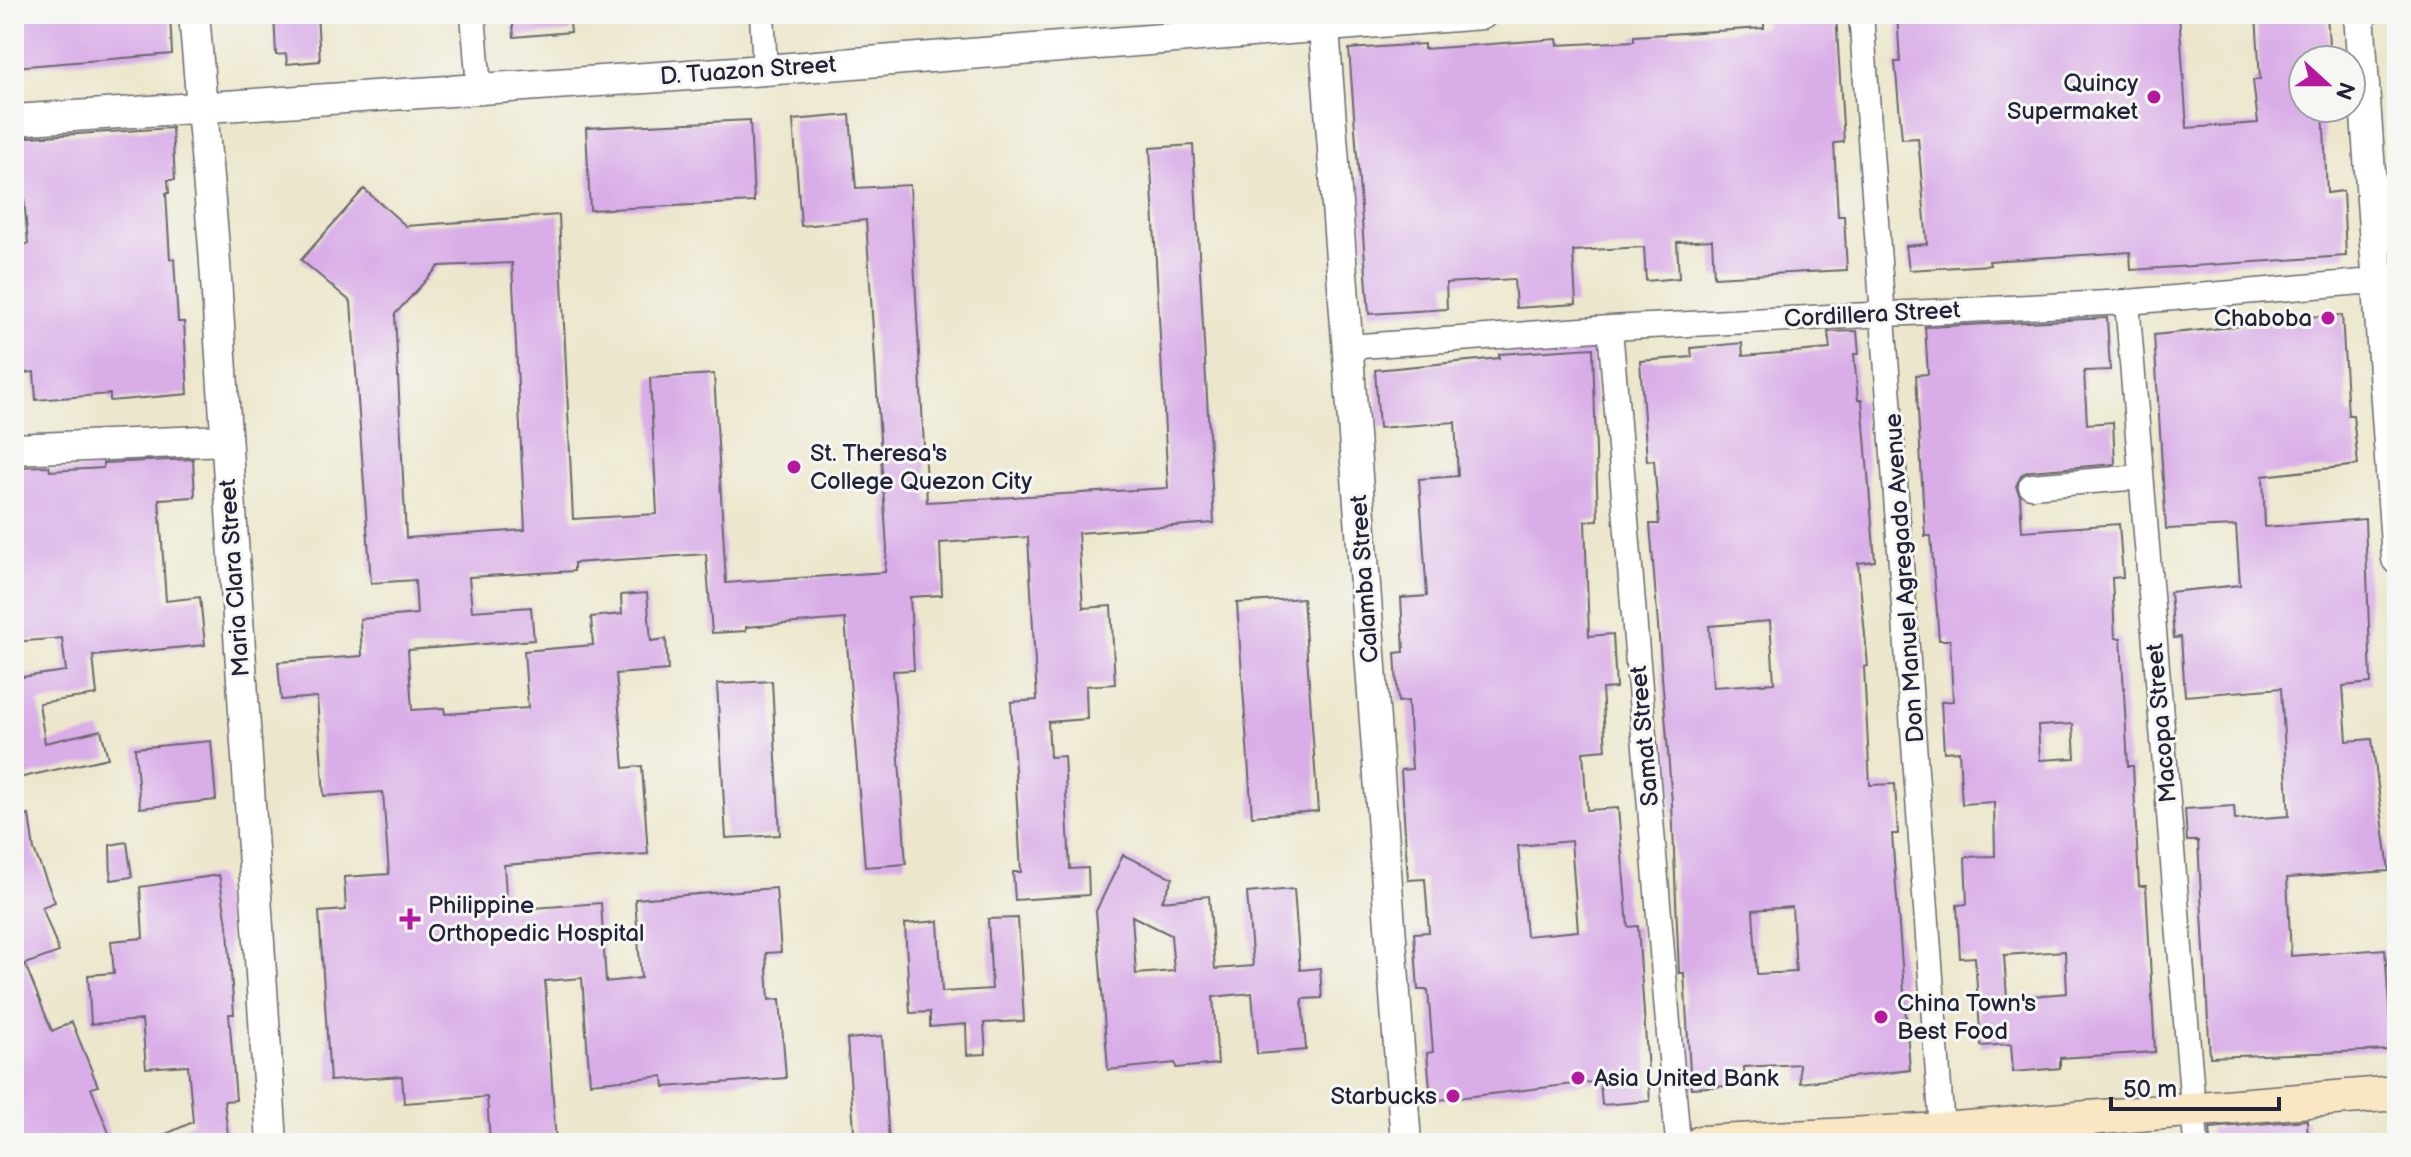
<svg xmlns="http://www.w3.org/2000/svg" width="2411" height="1157" font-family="'Balsamiq Sans',sans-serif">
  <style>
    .building { fill: #d9ade8; fill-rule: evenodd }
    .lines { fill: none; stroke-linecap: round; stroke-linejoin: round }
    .minor-casing { stroke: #69676e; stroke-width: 27 }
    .tertiary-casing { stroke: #69676e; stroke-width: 33 }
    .secondary-casing { stroke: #69676e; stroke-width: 37 }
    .minor { stroke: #fff; stroke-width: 24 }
    .tertiary { stroke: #fff; stroke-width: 30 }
    .secondary { stroke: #f9e7c3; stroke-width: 34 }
    .poi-dot { fill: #b5179e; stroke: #f6f6f2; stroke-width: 3 }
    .labels { text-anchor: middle; stroke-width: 6; stroke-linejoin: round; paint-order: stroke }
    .street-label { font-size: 24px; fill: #22223b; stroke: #f6f6f2 }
    .poi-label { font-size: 24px; fill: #22223b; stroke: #f6f6f2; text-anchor: start }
  </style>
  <rect width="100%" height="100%" fill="#f6f6f2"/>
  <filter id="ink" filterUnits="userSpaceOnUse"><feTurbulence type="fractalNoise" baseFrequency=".0125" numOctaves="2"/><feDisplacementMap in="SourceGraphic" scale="16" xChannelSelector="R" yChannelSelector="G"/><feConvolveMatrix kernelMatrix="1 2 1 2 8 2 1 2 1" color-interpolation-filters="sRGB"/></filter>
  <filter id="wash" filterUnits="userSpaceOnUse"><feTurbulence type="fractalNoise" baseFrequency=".006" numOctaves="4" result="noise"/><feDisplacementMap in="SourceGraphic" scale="32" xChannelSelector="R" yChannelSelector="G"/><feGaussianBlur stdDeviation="1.8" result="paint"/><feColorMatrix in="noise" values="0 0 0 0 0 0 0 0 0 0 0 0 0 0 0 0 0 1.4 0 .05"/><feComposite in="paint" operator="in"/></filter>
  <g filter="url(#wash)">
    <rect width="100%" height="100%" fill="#ece7cc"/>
    <g id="blocks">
      <!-- building -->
      <path class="building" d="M14,14h156l2,40 -158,13z
        M274,14h43l3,47 -33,3 -1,-10 -10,1z
        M512,14h57l2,18 -57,5z
        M1836,14l8,128 -10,1 4,73h6l3,54 -133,7 -2,-37 -35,2 2,36 -33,3 -2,-34 -71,4 3,53 -60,4 -2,-29 -68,4 1,26 -78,5 -20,-265 75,-5v5l133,-10 1,6 76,-4v-5l130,-8v-10z
        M1897,14h282l8,114 71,-5 -5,-43 7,-1 -4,-65h71l3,46h-27v48h20l4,85 16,-2 3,65 -215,14 -1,-18 -141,9 1,4 -81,5 -3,-24 21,-2 -9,-106 -16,1 -7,-77h5z
        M850,115l6,73 54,-3 17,317 241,-14 -18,-340 43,-3 21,378 -136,10 5,75 28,-2 4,78 -29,2 1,33 -39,3 2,35 14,-1 6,113 18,-1 1,27 -74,5 -2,-28h8l-10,-170 26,-2 -9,-163 -88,6 2,52 -32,2 4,73 -21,1 13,193 -41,3 -20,-248 -99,8v4l-34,2 -6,-79 -132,9v8l-105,6 3,34 59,-4 3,33 -126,10 4,60 32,-2 1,6 83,-6 -4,-57 69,-6 -2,-28 31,-3 -1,-19 26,-2 4,48 15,-2 2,31 -52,4 8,94 18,-2 6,88 -144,11 3,45 94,-7 5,79 35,-4 -6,-79 141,-11 5,64 -15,1 3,47 11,-1 6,79 -122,9 -1,-11 -73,7 -8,-105 -37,3 11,162h-66l-3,-46 -83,6 -2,-27 -72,5 -11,-169 27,-2 -2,-33 45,-3 -6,-82 -59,4 -7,-99 -36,3 -3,-38 84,-6 -2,-37 57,-5 -2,-34 -44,3 -20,-281 -50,-42 63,-71 42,37 153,-11 14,304 84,-5 -7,-136 64,-4 12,209 159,-11 2,-23 -21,-329 -65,6 -8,-106zM512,263l13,267 -119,8 -11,-224 44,-48z
        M750,120l4,82 -164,8 -4,-82z
        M172,128l3,52h-7l1,13h-3l4,66h4l4,63h6l4,72 -78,7v-7l-74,6 -2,-28 -20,2v-129l14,-1 -4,-46 -10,1v-61z
        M2342,315l6,100h5l5,50 -95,11 2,51 100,-8 6,164 -28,3 4,55 25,-2 17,132 -102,7 4,78 94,-7 7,101 -182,7 -12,-216h-11l-2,-32 49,-3 1,14 54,-4 -8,-128 -96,8 -4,-59 -7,1 -4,-46 70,-7 -4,-59 -70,3 -12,-194 97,-10v-5z
        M2107,318l3,52 -26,1 3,53 26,-2 2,42 -85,7 -8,3 -6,12 4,10 2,35 97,-7 4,53 -11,1 3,60h6l7,128h5l6,120h7l9,166 -95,6v10l-47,4 -2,-28 -30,2 -6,-89 -15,1 -3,-53 10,-1 -2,-47 30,-1 -1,-54 -32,2 -3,-53 -15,1 -3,-50 12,-1 -3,-61h-11l-8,-104h-6l-9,-161 12,-1 -3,-47zM2073,724l2,34 -35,2 -2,-34zM2065,951l2,42 -60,5 -3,-43z
        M1857,331l2,23h-5l4,46h4l13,161 -17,2 10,103 -4,1 6,118 25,-1 3,50h-6l18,236 -110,13 -1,-19 -55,3 1,18 -54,3 -7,-115h-5l-7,-170 -22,-279h9l-5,-64 -7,1 -7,-100 52,-4 -1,-9 51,-5 1,13 87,-7 -2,-17zM1770,621l4,62 -61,4 -4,-61zM1792,907l4,65 -39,2 -4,-64z
        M1593,348l5,172 -13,1 4,115 24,-2 3,54 -14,1 4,61 -23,2 4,58 31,-2 10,119 10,-1 12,175 -48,4 -2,-24 -169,20 -4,-48 6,-1 -5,-62h-10l-4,-57 15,-1 -4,-53 -17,1 -7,-110 11,-1 -4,-68 -10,1 -3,-49 9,-1 -3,-54 26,-2 -8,-117 39,-3 -3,-54 -76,6 -4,-58 124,-12v-4zM1571,841l7,90 -52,5 -8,-90z
        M193,459l2,38 -36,2 7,102 34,-4 5,48 -112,11 4,39 -58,8 6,40 56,-13 7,28 -94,21v-101l52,-7 -4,-33 -47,4 -1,-175 35,-1 1,5 53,-3v-5z
        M1303,598l15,213 -66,5 -15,-213z
        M772,681l8,154 -54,3 -9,-154z
        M211,741l5,59 -76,8 -5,-60z
        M29,815l5,35 21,52 -13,5 17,45 -34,12 27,67 20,-9 26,64 -7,2 22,55h-99v-322z
        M127,842l5,35 -21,3 -1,-35z
        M1123,855l50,23 -11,23 47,-5 6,73 38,-3 -6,-73 47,-4 6,81 20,-2 2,30 -20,1 4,51 -49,4 -5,-61 -39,4 5,67 -42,4 -1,-5 -67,7 -12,-159zM1132,916l39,19 3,36 -38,3z
        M219,875l9,55 6,84h-5l7,86 -12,1 5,42h-83l47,-21 -5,-57 -42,3 -4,-48 -51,4 -3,-49 26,-2 -3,-32 32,-3 -3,-51z
        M1018,918l6,103 -40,2 2,31 -19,1 -1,-31 -36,3v-15l-20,1 -5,-89 33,-3 4,71 50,-3 -4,-70z
        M882,1036l7,107h-34l-8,-104z
        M2307,1120l1,23h-97l-1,-15z"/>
    </g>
  </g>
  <g filter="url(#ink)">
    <use href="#blocks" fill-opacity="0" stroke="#69676e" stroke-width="2"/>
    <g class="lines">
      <!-- minor casing -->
      <g class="minor-casing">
        <path id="minor" d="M473,14l6,74
          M762,14l3,56
          M1861,14l82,1129
          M2127,302l69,841
          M1610,328l68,815
          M1347,347l263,-19 517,-26 270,-23
          M2031,486l110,-9"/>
      </g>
      <!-- tertiary casing -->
      <g class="tertiary-casing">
        <path id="tertiary" d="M194,14l20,234 58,895
          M1323,14l83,1129
          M2359,14l38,545
          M14,120l751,-50 717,-56
          M14,449l211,-9"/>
      </g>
      <!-- secondary casing -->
      <g class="secondary-casing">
        <path id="secondary" d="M1701,1143l241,-13 455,-37"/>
      </g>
      <!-- minor -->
      <use href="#minor" class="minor"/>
      <!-- tertiary -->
      <use href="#tertiary" class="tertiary"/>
      <!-- secondary -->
      <use href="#secondary" class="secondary"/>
    </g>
  </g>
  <!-- markers -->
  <g class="poi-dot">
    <circle cx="2154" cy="97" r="8"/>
    <circle cx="2328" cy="318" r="8"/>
    <circle cx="794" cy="467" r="8"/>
    <path d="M406 907h8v8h8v8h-8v8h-8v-8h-8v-8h8z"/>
    <circle cx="1881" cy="1017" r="8"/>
    <circle cx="1578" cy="1078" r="8"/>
    <circle cx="1453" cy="1096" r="8"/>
  </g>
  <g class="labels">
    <!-- street labels -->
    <g class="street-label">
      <text transform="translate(748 70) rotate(-4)" y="8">D. Tuazon Street</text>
      <text transform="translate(1872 314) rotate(-3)" y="8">Cordillera Street</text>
      <text transform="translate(234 578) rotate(-94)" y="8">Maria Clara Street</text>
      <text transform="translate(1904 578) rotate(-94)" y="8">Don Manuel Agregado Avenue</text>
      <text transform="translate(1364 579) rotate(-94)" y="8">Calamba Street</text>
      <text transform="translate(2161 723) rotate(-95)" y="8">Macopa Street</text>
      <text transform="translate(1644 736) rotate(-95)" y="8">Samat Street</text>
    </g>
    <!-- poi labels -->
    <g class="poi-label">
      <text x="2138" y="91" text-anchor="end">Quincy<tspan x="2138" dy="28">Supermaket</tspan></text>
      <text x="2312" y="326" text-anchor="end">Chaboba</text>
      <text x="810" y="461">St. Theresa's<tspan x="810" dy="28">College Quezon City</tspan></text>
      <text x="428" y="913">Philippine<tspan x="428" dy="28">Orthopedic Hospital</tspan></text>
      <text x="1897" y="1011">China Town's<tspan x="1897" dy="28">Best Food</tspan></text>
      <text x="1594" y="1086">Asia United Bank</text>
      <text x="1437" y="1104" text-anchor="end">Starbucks</text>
    </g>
  </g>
  <!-- margin -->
  <rect width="2411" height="1157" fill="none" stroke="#f6f6f2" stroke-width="48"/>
  <!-- north arrow -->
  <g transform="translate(2327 84) rotate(111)"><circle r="38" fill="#f6f6f2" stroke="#a1a1a9" stroke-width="2"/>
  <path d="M0-6L14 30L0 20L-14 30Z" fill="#b5179e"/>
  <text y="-12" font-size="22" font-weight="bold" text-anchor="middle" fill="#22223b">N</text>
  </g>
  <!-- scale -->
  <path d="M2111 1097v12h168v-12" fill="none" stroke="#22223b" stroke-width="4"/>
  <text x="2123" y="1097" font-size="24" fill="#22223b" stroke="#f6f6f2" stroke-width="6" paint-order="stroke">50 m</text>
</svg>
